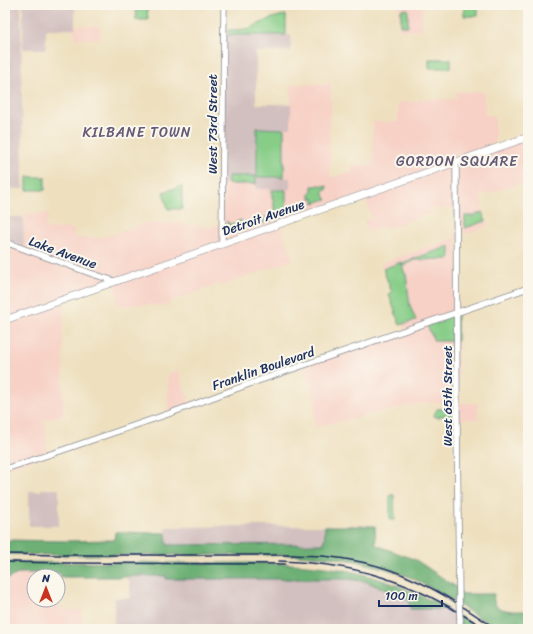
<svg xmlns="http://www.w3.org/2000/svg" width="533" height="634" font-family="Sriracha,sans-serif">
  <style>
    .built { fill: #f7d1c6; fill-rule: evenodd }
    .industrial { fill: #d2bfbf }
    .green { fill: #87cd88; stroke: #517e73 }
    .forest { fill: #6db074; stroke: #447069 }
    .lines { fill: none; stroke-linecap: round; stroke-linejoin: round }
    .tertiary-casing { stroke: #84888e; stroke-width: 7 }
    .primary-casing { stroke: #84888e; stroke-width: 8 }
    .tertiary { stroke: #fff; stroke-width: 5.5 }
    .primary { stroke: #fff; stroke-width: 7 }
    .rail { stroke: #1b2f5e; stroke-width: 1.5 }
    .tertiary-bridge-casing { stroke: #84888e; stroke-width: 7; stroke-linecap: butt }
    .tertiary-bridge { stroke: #fff; stroke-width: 5.5 }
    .labels { text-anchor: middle; stroke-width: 4; stroke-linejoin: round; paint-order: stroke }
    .street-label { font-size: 13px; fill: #1b2f5e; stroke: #fbf7ec }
    .neighbourhood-label { font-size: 14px; letter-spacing: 1px; fill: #655a76; stroke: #fbf7ec }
  </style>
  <rect width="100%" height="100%" fill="#fbf7ec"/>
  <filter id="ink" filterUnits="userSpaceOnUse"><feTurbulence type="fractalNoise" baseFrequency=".025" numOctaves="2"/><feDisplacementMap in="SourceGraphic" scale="8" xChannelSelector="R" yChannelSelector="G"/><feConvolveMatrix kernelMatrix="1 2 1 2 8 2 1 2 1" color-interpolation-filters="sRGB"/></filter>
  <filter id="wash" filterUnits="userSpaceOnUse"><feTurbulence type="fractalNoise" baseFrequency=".012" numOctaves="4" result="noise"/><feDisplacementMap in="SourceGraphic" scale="16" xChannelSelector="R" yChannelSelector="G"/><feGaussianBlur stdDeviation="0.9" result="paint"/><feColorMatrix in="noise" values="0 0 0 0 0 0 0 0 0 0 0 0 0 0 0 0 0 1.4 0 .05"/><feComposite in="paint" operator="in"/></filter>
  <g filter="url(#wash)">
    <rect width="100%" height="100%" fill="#eee0bf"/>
    <!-- built -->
    <path class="built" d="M399,5h23v25h-23z
      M75,26h25v13h-25z
      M291,84h40v32l-2,1 1,61 15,-5h7v-8h21v-43h25v-20h20v-3h38v-7h28l1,23h10v33l31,-11v-34h2v77l-34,12 -7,2h-6l1,14 6,18 -21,8 -3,-3 -7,6 1,166h20v16h-21v-16h-35l-107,24v-26l-12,-35 102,-35 -24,-68 76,-26 -1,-29h-27v6l-42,14 -1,-2 -18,6 -4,-11 8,-3 -8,-23 -84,29 13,36 -73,26 -1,-2 -50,18 -1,3h-51l-2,-22 -52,16v116l-18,5 2,35 -42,14v-227l19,7v-36h24v9h-3v6l29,1v9h28l43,-15h39v2h18v3h8l4,-2 1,-2h7l1,-40h33v5h34v-11l-33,-1 -1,-49 35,-1z
      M178,370l12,36 -22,8v-40z
      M20,573h41l-1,37h22v19h-77v-49zM34,576h24v24h-24z"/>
    <!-- industrial -->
    <path class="industrial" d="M5,5h16l2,184h-18z
      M23,5h52v24h-29v20h-23z
      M224,35h67v16l-35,1v52h35v24h-35l1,49 33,1v11h-34v-5h-33z
      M5,217h18l1,31 -19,-7z
      M41,489h18v37h-30v-35h12z
      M263,526h62l-1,18 -158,1v-18z
      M127,576h39l1,3h181l19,3 43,18v9h38l12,10v10h-346v-31h16v-17h-3z"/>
    <!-- green -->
    <path class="green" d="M136,5h11l1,15h-12z
      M464,6h14v10h-14z
      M408,9v17h-7v-16z
      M286,15v20h-58v-5c7,0 15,0 22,-2 12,-5 23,-12 36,-13z
      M429,59h22v9h-22z
      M257,128l27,1v48h-27z
      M228,176h28v8h-28z
      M27,177h18v13h-18z
      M318,185l9,1v4l-3,-1v7l3,3 -13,4v-5h-4v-6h2v-6h5z
      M182,186v23h-14l-5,-17z
      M272,190h14v26l-25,8v-3h4v-4l10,-1 -2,-18h-1z
      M482,212l4,9 -21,7v-12h8z
      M241,220l1,10 -15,5v-14l1,2 2,1 5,-1 1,-1z
      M450,246v13l-36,1 -10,6 -2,-3z
      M401,262l4,12h1l4,32 6,14 -16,5 -11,-30 3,-2 -9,-24z
      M457,313v28h-23l-8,-18z
      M437,409h14v7h-12v2l-5,-2c0,-3 3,-5 3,-7z
      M390,495h4l1,25h-5z"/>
    <!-- forest -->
    <path class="forest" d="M325,526h50l1,19 40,15 43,29v5h35c0,2 -1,4 0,7 3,12 24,10 34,10v18h-31l-60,-38 -27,-14 -20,-7 -34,-9 -26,-4 -36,-2h-233l-56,-1v-14l59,1 50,-1 1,-8 51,1 1,12 157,-1z
      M5,562l125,1 14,-1 14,1c28,0 55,0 82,0 45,0 90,1 133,14 26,8 51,20 75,32h-38l-1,-9 -42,-18 -19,-3h-182v-3h-38l-1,1h-66l-1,-4h-40l-15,7z
      M460,616l20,13h1h-21z"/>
  </g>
  <g filter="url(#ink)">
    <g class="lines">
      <!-- tertiary casing -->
      <g class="tertiary-casing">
        <path id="tertiary" d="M456,162l1,257 2,182
          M5,242l85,31 24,8
          M222,244l2,-239
          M5,469l55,-18 108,-37 81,-30 279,-96
          M460,619v10"/>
      </g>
      <!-- primary casing -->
      <g class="primary-casing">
        <path id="primary" d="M5,320l523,-183"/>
      </g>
      <!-- tertiary -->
      <use href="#tertiary" class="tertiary"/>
      <!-- primary -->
      <use href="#primary" class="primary"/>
      <!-- rail -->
      <path class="rail" d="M5,554l56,1h233c12,1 25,0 37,2 25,3 56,10 79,21 31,13 59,33 87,51
        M279,561c40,1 80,7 117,21 31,11 59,28 87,45
        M5,562l63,1 217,1"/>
      <!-- tertiary-bridge casing -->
      <g class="tertiary-bridge-casing">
        <path id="tertiary-bridge" d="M459,601l1,18"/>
      </g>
      <!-- tertiary-bridge -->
      <use href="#tertiary-bridge" class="tertiary-bridge"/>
    </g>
  </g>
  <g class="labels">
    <!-- street labels -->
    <g class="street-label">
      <text transform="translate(212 124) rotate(-90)" y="5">West 73rd Street</text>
      <text transform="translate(263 217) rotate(-19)" y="5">Detroit Avenue</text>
      <text transform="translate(63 252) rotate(20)" y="5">Lake Avenue</text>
      <text transform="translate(263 368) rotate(-19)" y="5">Franklin Boulevard</text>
      <text transform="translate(447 396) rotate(-90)" y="5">West 65th Street</text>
    </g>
    <!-- neighbourhood labels -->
    <g class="neighbourhood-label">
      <text x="137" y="137">KILBANE TOWN</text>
      <text x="457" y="166">GORDON SQUARE</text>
    </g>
  </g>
  <!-- margin -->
  <rect width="533" height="634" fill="none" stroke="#fbf7ec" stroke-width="20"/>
  <!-- north arrow -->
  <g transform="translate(46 588)"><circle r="19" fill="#fbf7ec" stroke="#a1a7b3"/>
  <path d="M0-3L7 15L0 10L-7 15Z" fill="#c8321e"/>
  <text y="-6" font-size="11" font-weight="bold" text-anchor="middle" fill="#1b2f5e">N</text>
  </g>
  <!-- scale -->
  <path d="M379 600v6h63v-6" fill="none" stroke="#1b2f5e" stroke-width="2"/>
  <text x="385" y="600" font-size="12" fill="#1b2f5e" stroke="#fbf7ec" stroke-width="3" paint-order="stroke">100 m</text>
</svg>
